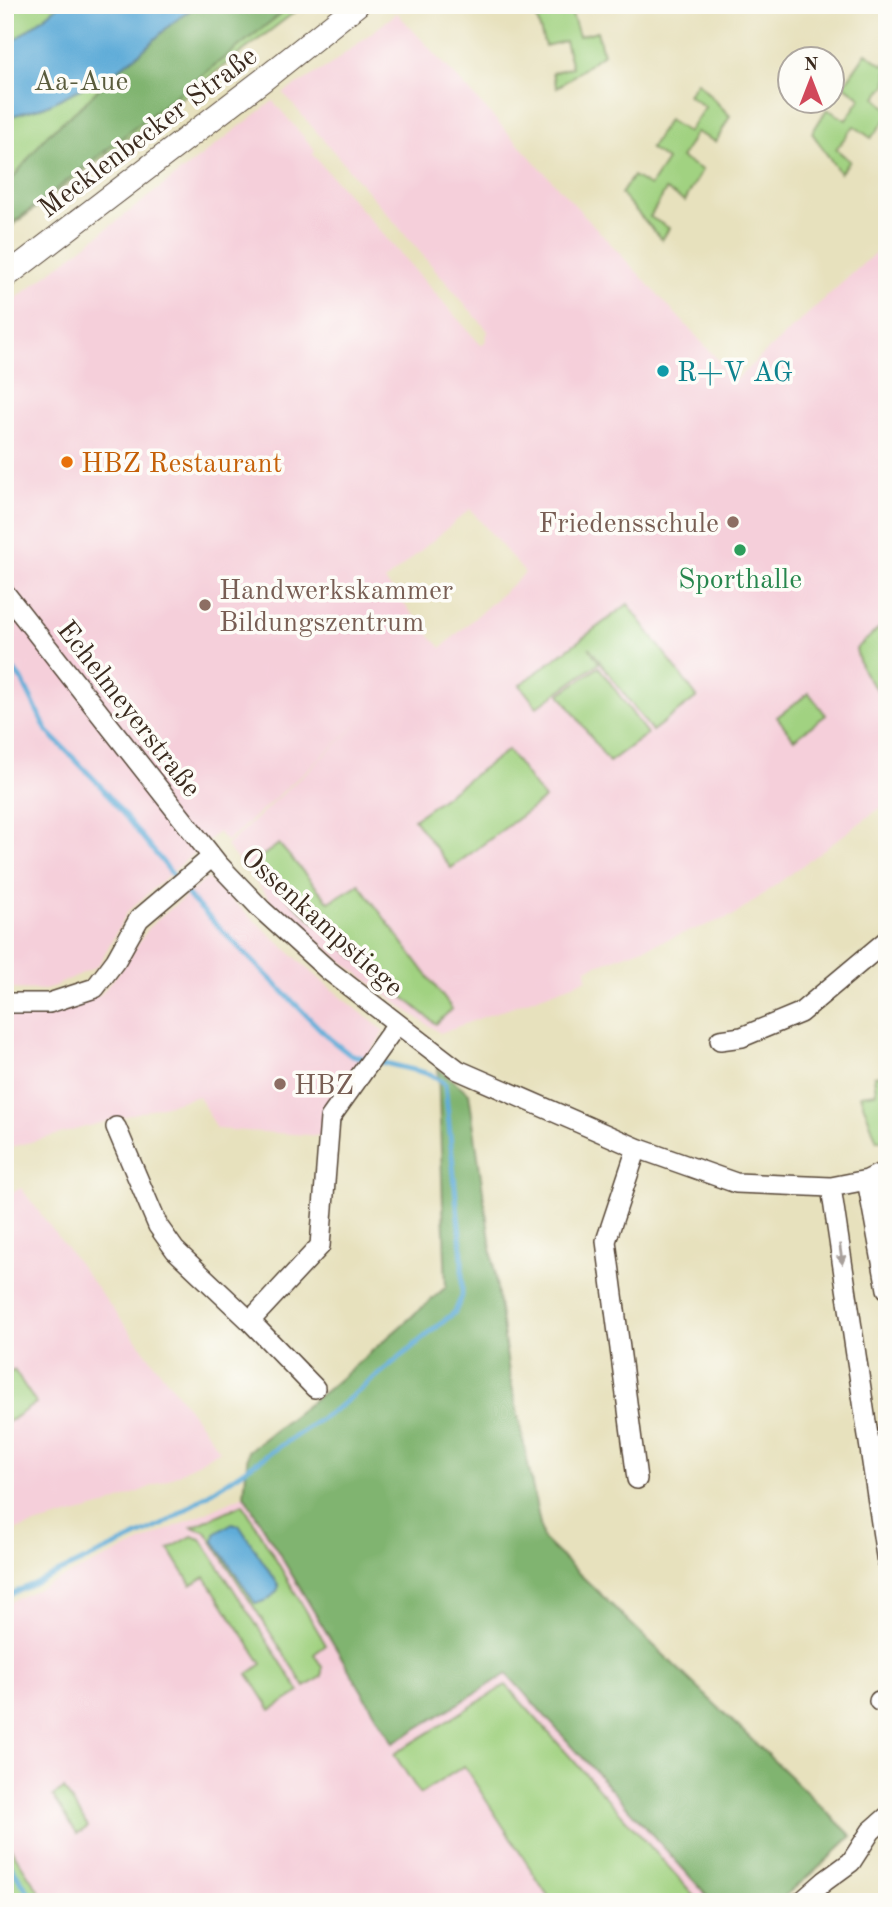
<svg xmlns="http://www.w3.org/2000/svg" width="892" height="1907" font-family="'Old Standard TT',serif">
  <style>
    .built { fill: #f5cfda; fill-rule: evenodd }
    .green { fill: #a1d281; stroke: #6e7e50; stroke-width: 2 }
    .forest { fill: #80b46f; stroke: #5e6f46; stroke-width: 2 }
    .water { fill: #5eacd8; stroke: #4c6b7b; stroke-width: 2 }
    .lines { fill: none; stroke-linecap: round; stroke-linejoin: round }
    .stream { stroke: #5eacd8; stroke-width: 5 }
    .minor-casing { stroke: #554536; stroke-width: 22 }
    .tertiary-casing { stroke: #554536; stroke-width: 25 }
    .minor { stroke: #fff; stroke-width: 19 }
    .tertiary { stroke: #fff; stroke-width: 23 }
    .oneway { fill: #a79f9a }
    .culture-dot { fill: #0f9aa8; stroke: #fdfcf7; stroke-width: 2.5 }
    .food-dot { fill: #e8710a; stroke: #fdfcf7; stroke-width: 2.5 }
    .education-dot { fill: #8d6e63; stroke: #fdfcf7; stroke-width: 2.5 }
    .leisure-dot { fill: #2e9e5b; stroke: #fdfcf7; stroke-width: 2.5 }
    .labels { text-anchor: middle; stroke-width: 7; stroke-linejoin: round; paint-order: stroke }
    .park-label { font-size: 28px; fill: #5a5c3c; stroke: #fdfcf7 }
    .street-label { font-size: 28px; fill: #3b2a1e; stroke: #fdfcf7 }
    .culture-label { font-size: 28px; fill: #0d838f; stroke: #fdfcf7; text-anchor: start }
    .food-label { font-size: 28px; fill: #c56008; stroke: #fdfcf7; text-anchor: start }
    .education-label { font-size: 28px; fill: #785e54; stroke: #fdfcf7; text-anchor: start }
    .leisure-label { font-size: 28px; fill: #27864d; stroke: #fdfcf7 }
  </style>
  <rect width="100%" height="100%" fill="#fdfcf7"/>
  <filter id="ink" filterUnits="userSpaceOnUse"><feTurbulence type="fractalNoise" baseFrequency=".0143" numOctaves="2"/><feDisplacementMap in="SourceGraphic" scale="14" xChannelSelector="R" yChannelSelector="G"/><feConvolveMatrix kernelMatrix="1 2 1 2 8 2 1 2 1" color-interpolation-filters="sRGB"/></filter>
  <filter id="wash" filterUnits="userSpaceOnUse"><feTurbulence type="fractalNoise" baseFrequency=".00686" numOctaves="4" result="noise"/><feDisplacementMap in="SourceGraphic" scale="28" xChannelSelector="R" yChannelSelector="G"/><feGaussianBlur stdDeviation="1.57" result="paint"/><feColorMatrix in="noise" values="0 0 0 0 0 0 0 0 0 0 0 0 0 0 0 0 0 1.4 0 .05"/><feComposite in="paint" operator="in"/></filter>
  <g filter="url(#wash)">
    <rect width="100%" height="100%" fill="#e7e1bd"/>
    <!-- built -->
    <path class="built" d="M397,13l339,366 151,-137v561l-152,112 -149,54 1,10 -147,54 -31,-21 -69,-52 -69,-59 -45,-55 143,-132 -142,128 -9,-10 -90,79 -30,55 -52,24 -41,-1v-682l268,-206 42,49 -2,5 168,190 4,-3 3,-11 -205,-238 47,-28zM470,509l55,64 -84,75 -56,-67z
      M207,878l117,105 60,48 -62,105 -106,-7 -17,-33 -194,53v-139l95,-15 24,-29 25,-39z
      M21,1188l199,262 -49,28 -63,27 -103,28v-337z
      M244,1495l149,248 114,-70 206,229h-667l-41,-63v-235z"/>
    <!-- green -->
    <path class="green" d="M5,5h299l-299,226z
      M555,5h21l-6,3 9,28 18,-5 6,23 -46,34 -5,-15 20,-6 -7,-26 -20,5 -10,-34z
      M866,53l17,12 4,-4v23l-11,14 11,10v10l-16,20 -17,-12 -18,23 14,12 -10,12 -28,-40 15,-24 19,11 15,-22 -17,-13z
      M697,82l33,34 -14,26 -20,-10 -15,26 21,12 -17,31 -19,-11 -16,27 19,11 -7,12 -41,-46 12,-18 17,10 17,-26 -17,-11 18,-29 20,12 17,-25 -17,-12z
      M628,604l69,93 -45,34 -63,-84 10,16 -62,44 -17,-22z
      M887,621v68l-6,4c-15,-13 -21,-25 -25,-44z
      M599,667l48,67 -38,28 -49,-68z
      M809,693l17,22 -32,24 -17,-22z
      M508,750l36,49 -93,69 -37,-49z
      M279,844l50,58 30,-18 93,125 -16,15 -90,-74 -62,-55 -29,-34z
      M887,1074v65l-10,2 -17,-46 16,-2 -2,-17z
      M14,1370l22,33 -31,21v-48z
      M243,1504l83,141 -12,9 8,13v9l-17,11 -99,-155 -14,-5z
      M192,1536l9,3 99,153 -29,18 -23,-36 14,-10 -57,-87 -14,8 -22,-36z
      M506,1685l193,216 -1,1h-146l-88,-136 -44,28 -26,-40z
      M64,1789l24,38 -11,7 -24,-38z
      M5,1839l41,63h-41z"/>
    <!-- forest -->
    <path class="forest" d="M197,5h95l-287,224v-44l4,-2 38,-48 37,-31 32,-33 24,-18 31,-29z
      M438,1069l31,24 39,273 35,173 309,297 -38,36 -37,30h-64l-206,-228 -114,69 -149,-248 4,-44 80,-62 118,-102z"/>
    <!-- water -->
    <path class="water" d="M59,5h138l-26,19 -31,29 -24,18 -70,35 -34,10 -7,1v-72l3,1c16,-15 35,-26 51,-41z
      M232,1523l7,2 40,61c-2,9 -15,17 -24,17l-41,-62 1,-7z"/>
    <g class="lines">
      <!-- stream -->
      <path class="stream" d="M5,658l17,22 25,51 51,52 67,82 27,35 138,139 19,15 18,5
        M5,1597l159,-73 176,-118 115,-94 7,-16v-39l-17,-173 -15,-10 -53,-13
        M5,1857l30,45"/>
    </g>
  </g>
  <g filter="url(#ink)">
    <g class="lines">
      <!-- minor casing -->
      <g class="minor-casing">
        <path id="minor" d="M5,593l213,271 44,46 66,60 130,100 179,78 99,35 95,4 36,-7 20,-10
          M5,1003h44l46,-15 21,-28 23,-41 73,-62
          M720,1040l22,-3 58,-24 87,-73
          M116,1127l42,99 17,24 75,71 65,67
          M867,1180l20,109
          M831,1187l56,376
          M250,1321l70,-75 10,-128 67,-94
          M637,1479l-31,-238 31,-93
          M879,1701l8,-1
          M801,1902l24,-21 26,-19 20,-31 16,-14"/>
      </g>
      <!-- tertiary casing -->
      <g class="tertiary-casing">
        <path id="tertiary" d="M5,277l258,-197 94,-75"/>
      </g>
      <!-- minor -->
      <use href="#minor" class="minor"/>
      <!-- tertiary -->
      <use href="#tertiary" class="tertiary"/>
    </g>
    <!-- one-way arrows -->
    <defs><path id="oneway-solid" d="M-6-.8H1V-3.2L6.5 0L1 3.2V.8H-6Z" transform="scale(1.75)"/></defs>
    <use class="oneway" href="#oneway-solid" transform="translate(841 1254) rotate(82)"/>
  </g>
  <!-- markers -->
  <circle class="culture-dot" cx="663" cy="371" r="7"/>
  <circle class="food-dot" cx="67" cy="462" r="7"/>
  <g class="education-dot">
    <circle cx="733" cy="522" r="7"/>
    <circle cx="205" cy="605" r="7"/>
    <circle cx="280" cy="1084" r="7"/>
  </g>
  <circle class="leisure-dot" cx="740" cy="550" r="7"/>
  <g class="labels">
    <!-- park labels -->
    <g class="park-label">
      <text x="81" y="90">Aa-Aue</text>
    </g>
    <!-- street labels -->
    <g class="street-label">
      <text transform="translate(147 131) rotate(-37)" y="10">Mecklenbecker Straße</text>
      <text transform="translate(130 708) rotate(52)" y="10">Echelmeyerstraße</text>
      <text transform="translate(323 921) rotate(42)" y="10">Ossenkampstiege</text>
    </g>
    <!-- culture labels -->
    <g class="culture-label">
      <text x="677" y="381">R+V AG</text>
    </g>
    <!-- food labels -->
    <g class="food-label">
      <text x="81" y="472">HBZ Restaurant</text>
    </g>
    <!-- education labels -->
    <g class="education-label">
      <text x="719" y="532" text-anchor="end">Friedensschule</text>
      <text x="219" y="599">Handwerkskammer<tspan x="219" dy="32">Bildungszentrum</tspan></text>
      <text x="294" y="1094">HBZ</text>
    </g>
    <!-- leisure labels -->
    <g class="leisure-label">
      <text x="740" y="588">Sporthalle</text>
    </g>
  </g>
  <!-- margin -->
  <rect width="892" height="1907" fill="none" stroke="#fdfcf7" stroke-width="28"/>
  <!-- north arrow -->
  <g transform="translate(811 80)"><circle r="33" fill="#fdfcf7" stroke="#afa8a0" stroke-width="2"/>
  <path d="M0-5L12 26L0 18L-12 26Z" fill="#d1495b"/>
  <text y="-10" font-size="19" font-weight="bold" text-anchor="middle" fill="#3b2a1e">N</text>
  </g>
</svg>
